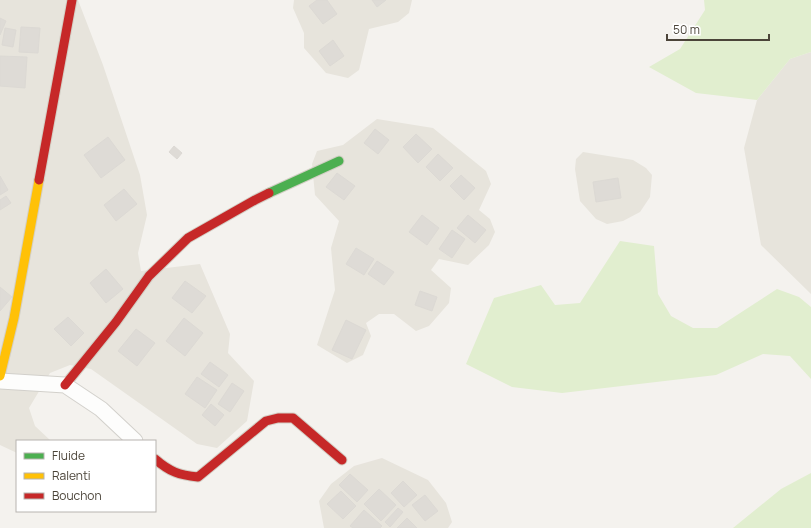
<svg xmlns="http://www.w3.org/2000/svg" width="811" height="528" font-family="Manrope,sans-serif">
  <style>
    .residential { fill: #e7e4dc }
    .green { fill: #e1eecf }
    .building { fill: #dedbd6; stroke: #dcd9d4 }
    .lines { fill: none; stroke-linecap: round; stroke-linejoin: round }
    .street-casing { stroke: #d2d0cb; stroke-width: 17 }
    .fast-casing { stroke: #d3cfc5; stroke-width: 11 }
    .slow-casing { stroke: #d3cfc5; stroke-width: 11 }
    .jam-casing { stroke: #d3cfc5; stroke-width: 11 }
    .street { stroke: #fdfdfc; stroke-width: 15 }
    .fast { stroke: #4caf50; stroke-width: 9 }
    .slow { stroke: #ffc107; stroke-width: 9 }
    .jam { stroke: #c62828; stroke-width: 9 }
  </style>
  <rect width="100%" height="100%" fill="#f4f2ee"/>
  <!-- residential -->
  <path class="residential" d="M0,0h78l25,65 37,110 7,40 -9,38 3,18 59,-7 30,70 -2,19 26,28 -7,40 -30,27 -20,-4 -106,-75 -21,-4 -20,8 -21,35 6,18 16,15h-34v12l-17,-8z
    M294,0h118l-3,13 -11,9 -29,7 -10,41 -11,8 -22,-5 -22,-25v-15l-11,-25z
    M811,52v242l-50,-49 -17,-97 13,-48 33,-41z
    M377,119l56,9 53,43 5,13 -12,26 11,9 5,13 -6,13 -21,20 -29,-6 -8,11 20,18 -2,15 -20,23 -13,5 -22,-17h-15l-13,9 5,13 -8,19 -16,8 -30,-18 18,-55 -4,-42 8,-27 -24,-26 -3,-31 5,-13 26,-6z
    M583,152l50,8 13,8 6,7 -2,22 -10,15 -17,9 -16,3 -11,-5 -16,-18 -5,-32 1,-10z
    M382,458l46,22 18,23 6,19 -4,6h-124l-5,-27 12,-17 23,-18z"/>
  <!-- green -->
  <path class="green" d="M704,0h107v52l-21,7 -33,41 -61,-7 -47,-26 31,-18 25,-39z
    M620,241l34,5 4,48 13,22 22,12h24l60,-39 22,8 12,10v72l-21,-23 -27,-2 -47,21 -154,18 -50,-6 -46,-23 28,-66 47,-13 14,20 25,-2z
    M811,473v55h-78l48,-39z"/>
  <!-- building -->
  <path class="building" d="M317,0h10l10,14 -14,10 -14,-18z
    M372,0h14l-9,7z
    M0,18l6,3 -6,14z
    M21,27l19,1 -2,25 -19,-1z
    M5,28l11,2 -3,17 -11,-2z
    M333,40l11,16 -14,10 -11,-15z
    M0,56l27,1 -2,31 -25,-2z
    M375,129l14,11 -11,14 -14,-11z
    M416,134l16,15 -14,14 -15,-16z
    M108,137l17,23 -24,18 -17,-23z
    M174,146l8,7 -5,6 -8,-7z
    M438,154l15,14 -13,13 -14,-14z
    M337,173l18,13 -11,14 -18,-13z
    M461,175l14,13 -11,12 -14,-14z
    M0,176l8,14 -8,5z
    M618,178l3,20 -25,4 -3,-20z
    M124,189l13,15 -21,17 -12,-16z
    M6,196l5,7 -11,7v-10z
    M422,215l17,13 -12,17 -18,-13z
    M468,215l18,15 -11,13 -18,-15z
    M452,230l13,9 -13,19 -13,-9z
    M356,248l18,11 -10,16 -18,-11z
    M377,261l17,11 -10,13 -16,-11z
    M106,269l17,20 -17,14 -16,-20z
    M185,281l21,15 -14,17 -20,-15z
    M0,287l12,10 -12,14z
    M420,291l17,6 -5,14 -17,-6z
    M68,317l16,16 -13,13 -17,-17z
    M184,318l19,15 -18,23 -19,-15z
    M346,320l20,10 -14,29 -20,-9z
    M136,329l19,14 -18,23 -19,-15z
    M210,362l18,13 -9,12 -18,-13z
    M197,377l20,13 -12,18 -20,-14z
    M232,383l12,8 -14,21 -12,-8z
    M211,404l13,11 -9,11 -13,-11z
    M350,474l18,16 -11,12 -18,-17z
    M403,481l14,14 -13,12 -13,-14z
    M379,489l17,16 -15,16 -17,-17z
    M341,491l15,15 -13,13 -16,-15z
    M425,495l13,16 -13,10 -13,-16z
    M398,508l5,4 -13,15 -5,-5z
    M364,510l18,16 -2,2h-27l-3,-2z
    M407,518l10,10h-20z"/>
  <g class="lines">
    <!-- street casing -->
    <g class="street-casing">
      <path id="street" d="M0,381l65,4 36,24 34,32"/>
    </g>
    <!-- fast casing -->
    <g class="fast-casing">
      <path id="fast" d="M269,193l70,-32"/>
    </g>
    <!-- slow casing -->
    <g class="slow-casing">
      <path id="slow" d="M0,376l14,-58 25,-138"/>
    </g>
    <!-- jam casing -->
    <g class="jam-casing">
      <path id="jam" d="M39,180l33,-180
        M65,385l51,-63 33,-46 39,-38 67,-38 14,-7
        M155,459c15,13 24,16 43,18l68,-56 12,-3h15l49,42"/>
    </g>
    <!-- street -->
    <use href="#street" class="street"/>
    <!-- fast -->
    <use href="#fast" class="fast"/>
    <!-- slow -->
    <use href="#slow" class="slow"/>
    <!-- jam -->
    <use href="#jam" class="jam"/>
  </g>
  <!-- legend -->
  <rect x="16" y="440" width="140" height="72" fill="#ffffff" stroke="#b7b4b0"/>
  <rect x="24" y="453" width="20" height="6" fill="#4caf50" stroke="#b7b4b0"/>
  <text x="52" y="460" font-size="12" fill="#4b4439">Fluide</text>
  <rect x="24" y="473" width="20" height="6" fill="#ffc107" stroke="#b7b4b0"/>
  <text x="52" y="480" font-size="12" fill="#4b4439">Ralenti</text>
  <rect x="24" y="493" width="20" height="6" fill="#c62828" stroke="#b7b4b0"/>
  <text x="52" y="500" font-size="12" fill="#4b4439">Bouchon</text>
  <!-- scale -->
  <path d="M667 34v6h102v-6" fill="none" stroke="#4b4439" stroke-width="2"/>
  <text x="673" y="34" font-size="12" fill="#4b4439" stroke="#ffffff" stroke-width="3" paint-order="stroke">50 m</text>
</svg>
